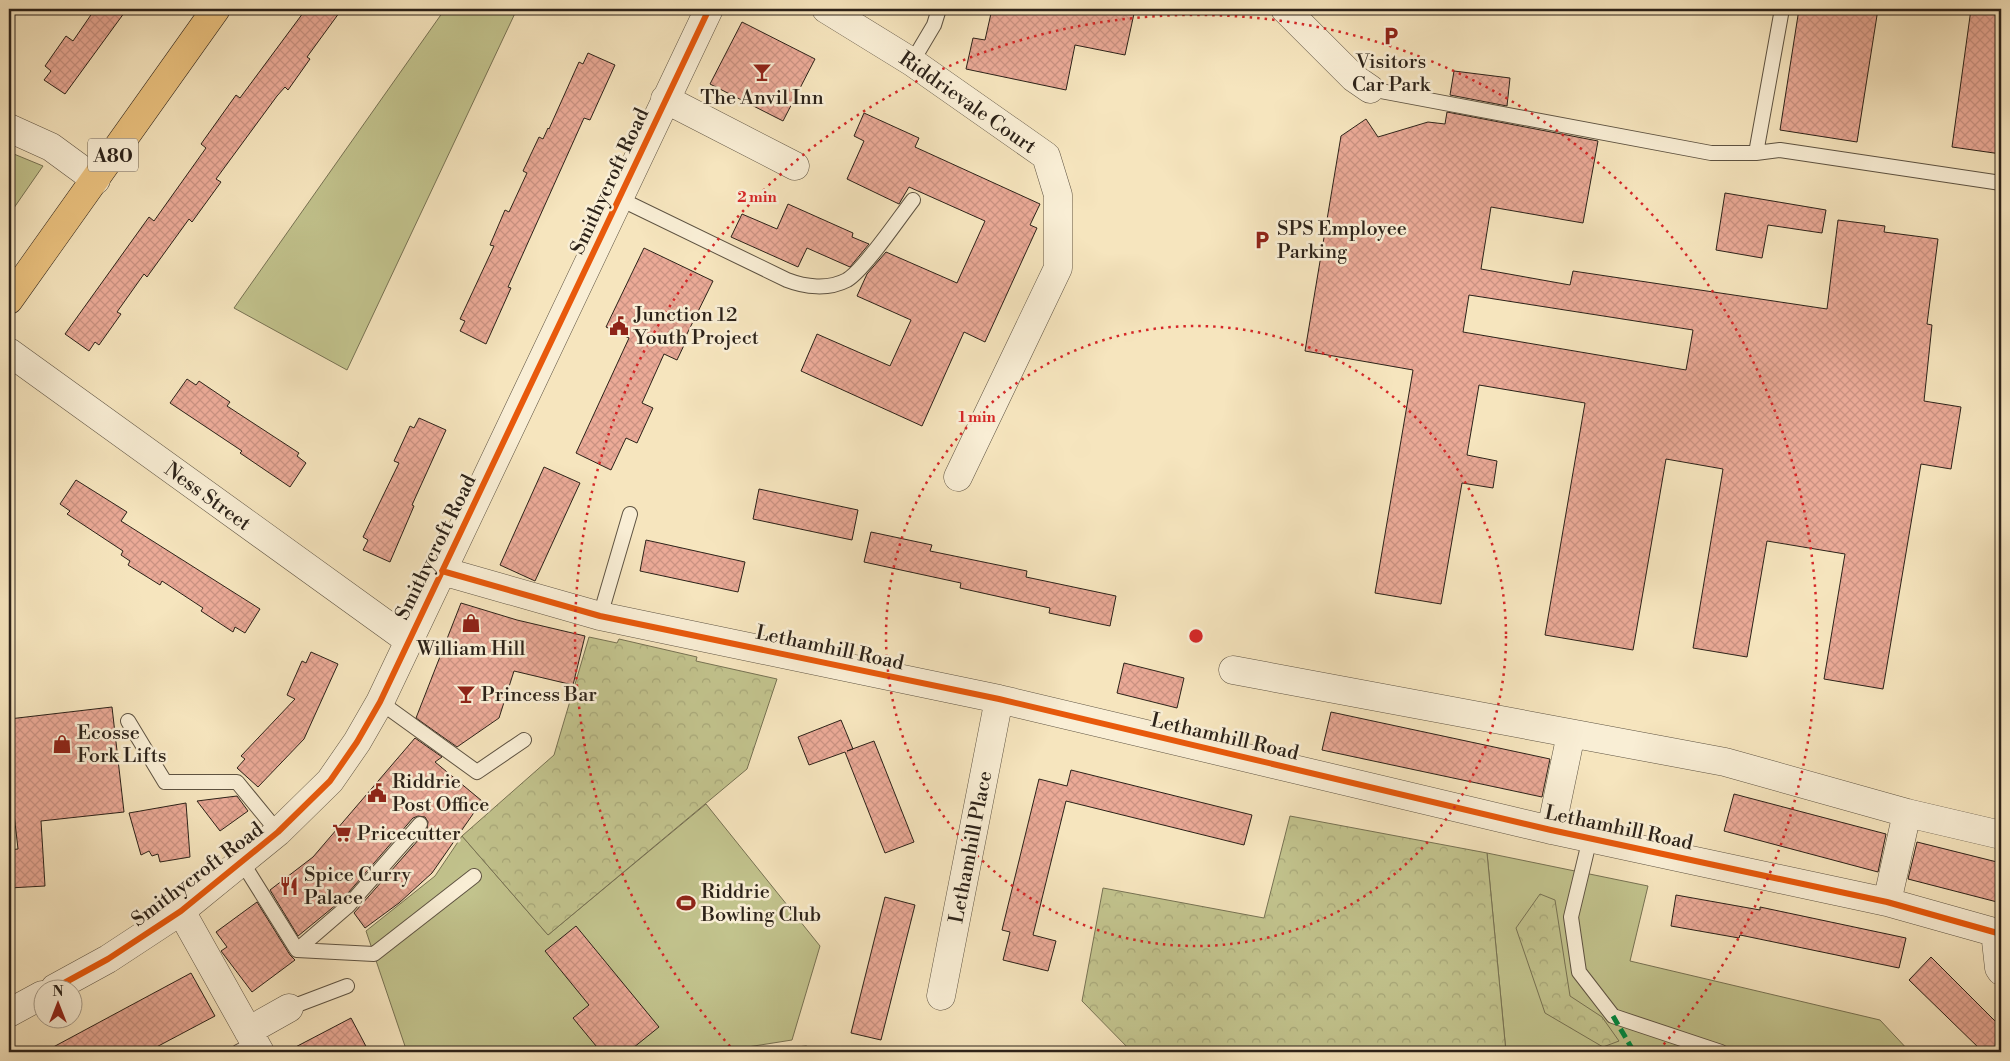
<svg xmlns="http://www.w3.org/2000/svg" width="2010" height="1061" font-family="'Libre Bodoni',serif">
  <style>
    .grass { fill: #c2c38d; stroke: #777253 }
    .forest { fill: url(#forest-crowns); stroke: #777253 }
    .building { fill: url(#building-cross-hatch); stroke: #2c2219; fill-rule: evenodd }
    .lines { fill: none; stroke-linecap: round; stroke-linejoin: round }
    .lane-casing { stroke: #5e5342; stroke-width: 16 }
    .street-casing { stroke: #5e5342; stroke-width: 29 }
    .primary-casing { stroke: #2c2219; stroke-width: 29 }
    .lane { stroke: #f9eed5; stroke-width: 14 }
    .street { stroke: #f9eed5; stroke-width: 28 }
    .primary { stroke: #ebc27f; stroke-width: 28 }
    .quiet { stroke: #00873e; stroke-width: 5; stroke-dasharray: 10 5; stroke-linecap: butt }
    .cycleway-casing { stroke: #f9eed5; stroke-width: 9 }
    .cycleway { stroke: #e8590c; stroke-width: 6 }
    .ring { fill: none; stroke: #d62828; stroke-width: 2.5; stroke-dasharray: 2.5 5 }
    .labels { text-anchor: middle; stroke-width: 5; stroke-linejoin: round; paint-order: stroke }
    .shield { fill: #f9eed5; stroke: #6a5f51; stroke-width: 1 }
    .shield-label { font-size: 19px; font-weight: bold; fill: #2c2219 }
    .poi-label { font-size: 20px; fill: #2c2219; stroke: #f9eed5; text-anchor: start }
    .street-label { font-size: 20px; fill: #2c2219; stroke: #f9eed5 }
    .centre { fill: #d62828; stroke: #f9eed5; stroke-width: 2.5 }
    .ring-label { font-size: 15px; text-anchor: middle; font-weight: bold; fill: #d62828; stroke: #f9eed5; stroke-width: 5; stroke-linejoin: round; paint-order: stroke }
  </style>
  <defs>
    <pattern id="forest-crowns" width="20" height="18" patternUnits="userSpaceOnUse" patternTransform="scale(1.25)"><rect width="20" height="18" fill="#c2c38d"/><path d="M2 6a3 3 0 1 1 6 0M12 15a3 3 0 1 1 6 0" fill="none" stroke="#a7a779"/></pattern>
    <pattern id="building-cross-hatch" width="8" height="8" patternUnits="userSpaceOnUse" patternTransform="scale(1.25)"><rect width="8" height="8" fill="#ebaa97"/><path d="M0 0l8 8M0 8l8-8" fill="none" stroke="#ca9282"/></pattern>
  </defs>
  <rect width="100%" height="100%" fill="#f6e5be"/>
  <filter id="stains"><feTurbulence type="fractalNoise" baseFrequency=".004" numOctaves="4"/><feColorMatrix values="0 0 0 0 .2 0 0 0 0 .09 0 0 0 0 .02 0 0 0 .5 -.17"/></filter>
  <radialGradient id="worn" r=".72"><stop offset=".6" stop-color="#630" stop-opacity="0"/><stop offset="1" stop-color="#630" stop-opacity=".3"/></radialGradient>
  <!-- grass -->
  <path class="grass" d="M445,9h72l-170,361 -113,-62z
    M9,152l34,14 -34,49z
    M706,804l114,142 -28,94 -76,12h-309l-41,-121 69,-55 27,-40 86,99z
    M1487,853l161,33 -18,75 250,59 30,32h-404z"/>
  <!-- forest -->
  <path class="forest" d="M589,637l28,6 2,-4 78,18 -1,4 81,18 -30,90 -199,166 -86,-99 92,-81z
    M1290,816l197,37 19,199h-374l-50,-51 21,-113 161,30z
    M1540,894l15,6 15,96 32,21 17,24 -16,6 -58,-34 -29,-85z
    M806,1046l18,6h-74z"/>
  <!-- building -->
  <path class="building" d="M95,9h32l-62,85 -21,-14 7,-9 -6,-5 21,-30 7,5z
    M306,9h36l-35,48 3,2 -22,31 -3,-3 -8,9 -61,83 5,3 -29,40 -3,-3 -42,58 -3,-3 -27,38 4,2 -22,31 -4,-3 -6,9 -24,-17 84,-117 5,4 52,-73 -5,-4 35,-49 4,3z
    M992,9h143l-10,46 -50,-10 -9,45 -100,-21 7,-31 12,2z
    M1799,9h79l-21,133 -77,-12z
    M1971,9l30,1v144l-49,-7z
    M742,22l73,37 -32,62 -73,-37z
    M588,53l27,12 -25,55 -6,-2 -76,169 3,1 -25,56 -26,-13 5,-10 -5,-2 34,-73 -4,-1 15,-35 4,2 18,-39 -4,-2 16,-34 4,2 5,-11 1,1 30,-67 4,2z
    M1454,71l56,7 -3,28 -57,-11z
    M1447,112l151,29 -15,82 -92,-16 -10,62 89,16 3,-14 254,38 11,-89 47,6 -1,6 54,7 -11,85 5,1 -8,76 37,6 -10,62 -30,-5 -38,225 -59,-10 21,-125 -78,-13 -20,116 -54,-9 30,-179 -57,-10 -33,191 -88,-15 40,-232 -106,-18 -12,70 30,6 -4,27 -31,-5 -21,121 -66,-11 38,-223 -108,-19 36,-215 25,-17 12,18 50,-15 17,2zM1469,295l224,35 -7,40 -223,-38z
    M864,113l55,25 -4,9 125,57 -10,21 7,3 -52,114 -21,-10 -42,94 -121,-55 16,-37 73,32 21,-46 -54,-24 10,-22 19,-22 71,31 28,-62 -76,-34 -10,17 -52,-25 17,-38 -10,-5z
    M1725,193l101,17 -4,23 -54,-8 -6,33 -46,-8z
    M788,204l65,29 -1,4 17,7 -19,23 -43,-19 -9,19 -67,-30 11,-23 35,15z
    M644,248l69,33 -29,59 2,1 -9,19 -13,-6 -22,49 11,5 -16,35 -11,-5 -15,32 -35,-17 53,-115 -23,-11z
    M187,379l9,6 3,-4 31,21 -3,4 72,47 -2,3 9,7 -16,24 -50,-34 2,-2 -72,-48z
    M419,418l27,12 -34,75 2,1 -24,56 -27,-12 5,-10 -5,-3 36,-74 -5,-2 16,-35 4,2z
    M544,467l36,16 -45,98 -35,-16z
    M76,480l51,32 -6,9 139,88 -15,24 -10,-6 -2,5 -32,-21 2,-3 -41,-27 -2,4 -32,-20 2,-4 -9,-6 2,-4 -56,-37 3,-3 -10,-7z
    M759,489l99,21 -6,30 -99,-21z
    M871,532l61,13 -2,6 97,20 -1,6 90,19 -6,30 -61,-13 1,-5 -90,-20 1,-5 -97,-21z
    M646,540l99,22 -7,30 -98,-21z
    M461,603l56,17 68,16 -12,49 -59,-14 -15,47 -42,29 -41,-29z
    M311,652l27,12 -34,75 -46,48 -21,-19 8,-9 -4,-3 54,-57 -8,-4 15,-34 4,2z
    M1124,663l60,15 -7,30 -60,-15z
    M112,707l12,105 -83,9 4,65 -36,2v-38l9,-1 -9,-80v-50z
    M1331,712l219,47 -8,38 -220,-47z
    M841,720l12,29 -6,2 27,-10 40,101 -29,11 -40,-101 -36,13 -11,-28z
    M415,738l27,19 -7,5 47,39 -50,72 -33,30 -34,25 -11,-15 73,-83 1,-8 -3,-5 -7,-1 -5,2 -71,82 -44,36 -28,-46 43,-33z
    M1071,770l181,45 -8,30 -178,-44 -33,134 23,6 -8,30 -45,-11 7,-28 -8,-2 37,-151 28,7z
    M1734,794l152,40 -8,38 -154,-41z
    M237,796l11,15 -28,20 -23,-30z
    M186,803l4,54 -30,5 -2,-8 -6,2 -3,-5 -8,4 -12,-42z
    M1917,842l84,21v40l-93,-24z
    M1676,895l84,15v-3l146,31 -7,30 -159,-33 -1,3 -68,-12z
    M885,897l30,8 -34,135 -30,-7z
    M257,902l33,53 5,5 -43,32 -31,-41 6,-4 -11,-15z
    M576,926l83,101 -31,25h-27l-28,-34 16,-13 -44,-54z
    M1931,957l70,70v25h-18l-74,-72z
    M191,973l24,43 -68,36h-103z
    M351,1018l18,34h-83z"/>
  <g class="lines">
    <!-- lane casing -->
    <g class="lane-casing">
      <path id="lane" d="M912,62l22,-37 5,-16
        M1370,89l341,64h45l24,-3 221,33
        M1756,153l26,-144
        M618,198l169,82c18,7 41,10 60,0 17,-10 52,-62 66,-80
        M600,616l30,-102
        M380,702l97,70 47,-32
        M128,721l37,61h72l41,50
        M1590,838l-19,79 8,55 34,44 108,36
        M242,862l55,88 77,4 100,-78
        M297,950l51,-44 72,-82
        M289,1008l58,-22
        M238,1052l17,-9"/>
    </g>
    <!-- street casing -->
    <g class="street-casing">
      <path id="street" d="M826,9l86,53 134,94 12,39v73l-100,209
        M1285,9l69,69 16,11
        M665,99l130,67
        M9,128l42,19 45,33
        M9,352l399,288
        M442,571l158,45 399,83 552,131 336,72 114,32
        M1233,670l492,92 182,51 94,22
        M1551,830l20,-96
        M1887,902l20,-89
        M181,911l79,141
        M1995,932l4,36 2,3
        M55,988l53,-29 73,-48 97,-79 52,-51 27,-39 23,-40 329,-693
        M941,996l58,-297
        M9,1013l33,-18
        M248,1031l41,-23"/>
    </g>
    <!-- primary casing -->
    <g class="primary-casing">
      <path id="primary" d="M9,300l207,-291"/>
    </g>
    <!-- lane -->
    <use href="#lane" class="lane"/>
    <!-- street -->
    <use href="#street" class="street"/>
    <!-- primary -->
    <use href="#primary" class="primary"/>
    <!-- quiet -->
    <path class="quiet" d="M1613,1016l21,36"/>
    <!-- cycleway casing -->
    <g class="cycleway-casing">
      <path id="cycleway" d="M442,571l158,45 399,83 552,131 336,72 114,32
        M55,988l53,-29 73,-48 97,-79 52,-51 27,-39 23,-40 329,-693"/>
    </g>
    <!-- cycleway -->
    <use href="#cycleway" class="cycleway"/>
  </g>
  <!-- distance rings -->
  <g class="ring">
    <circle cx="1196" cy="636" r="310"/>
    <path d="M735 1052A621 621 0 1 1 1657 1052"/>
  </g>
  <!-- icons -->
  <defs>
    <g id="parking-bare" transform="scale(1.5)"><path d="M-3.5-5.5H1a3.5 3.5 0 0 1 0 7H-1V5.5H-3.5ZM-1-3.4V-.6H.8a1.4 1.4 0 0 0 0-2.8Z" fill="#8f2418" stroke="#f9eed5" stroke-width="2.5" paint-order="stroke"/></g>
    <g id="bar-bare" transform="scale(1.5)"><path d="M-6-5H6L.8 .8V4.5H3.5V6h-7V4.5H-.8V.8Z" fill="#8f2418" stroke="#f9eed5" stroke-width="2.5" paint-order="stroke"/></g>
    <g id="civic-bare" transform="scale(1.5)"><path d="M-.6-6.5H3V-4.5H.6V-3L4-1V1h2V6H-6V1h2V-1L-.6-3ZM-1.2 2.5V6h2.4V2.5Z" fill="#8f2418" stroke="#f9eed5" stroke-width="2.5" paint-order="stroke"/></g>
    <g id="shop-bare" transform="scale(1.5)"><path d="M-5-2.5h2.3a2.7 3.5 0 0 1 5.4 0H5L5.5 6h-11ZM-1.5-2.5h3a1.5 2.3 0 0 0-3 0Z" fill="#8f2418" stroke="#f9eed5" stroke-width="2.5" paint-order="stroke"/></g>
    <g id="supermarket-bare" transform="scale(1.5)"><path d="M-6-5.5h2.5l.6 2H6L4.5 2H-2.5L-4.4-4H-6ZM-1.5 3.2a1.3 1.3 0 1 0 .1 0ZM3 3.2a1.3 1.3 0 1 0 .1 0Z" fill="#8f2418" stroke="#f9eed5" stroke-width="2.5" paint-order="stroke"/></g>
    <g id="restaurant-bare" transform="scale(1.5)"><path d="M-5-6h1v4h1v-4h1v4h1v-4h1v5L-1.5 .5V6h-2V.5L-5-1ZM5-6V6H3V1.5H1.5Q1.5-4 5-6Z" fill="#8f2418" stroke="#f9eed5" stroke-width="2.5" paint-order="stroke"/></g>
    <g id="stadium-bare" transform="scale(1.5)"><path d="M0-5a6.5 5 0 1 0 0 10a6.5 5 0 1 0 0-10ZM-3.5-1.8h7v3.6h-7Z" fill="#8f2418" stroke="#f9eed5" stroke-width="2.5" paint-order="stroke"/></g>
  </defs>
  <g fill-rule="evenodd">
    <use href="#parking-bare" x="1391" y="36"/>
    <use href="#bar-bare" x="762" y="72"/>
    <use href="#parking-bare" x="1262" y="240"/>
    <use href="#civic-bare" x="619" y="326"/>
    <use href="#shop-bare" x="471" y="623"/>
    <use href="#bar-bare" x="466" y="694"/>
    <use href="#shop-bare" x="62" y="744"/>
    <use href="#civic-bare" x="377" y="793"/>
    <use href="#supermarket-bare" x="342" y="833"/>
    <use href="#restaurant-bare" x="289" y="886"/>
    <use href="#stadium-bare" x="686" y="903"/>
  </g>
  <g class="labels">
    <!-- shield labels -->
    <rect class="shield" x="88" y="138.5" width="50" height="33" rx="4"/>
    <g class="shield-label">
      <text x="113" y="162">A80</text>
    </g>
    <!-- poi labels -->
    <g class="poi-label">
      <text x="1391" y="68" text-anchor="middle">Visitors<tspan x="1391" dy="23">Car Park</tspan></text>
      <text x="762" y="104" text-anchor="middle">The Anvil Inn</text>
      <text x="1277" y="235">SPS Employee<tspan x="1277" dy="23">Parking</tspan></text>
      <text x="634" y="321">Junction 12<tspan x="634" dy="23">Youth Project</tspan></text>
      <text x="471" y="655" text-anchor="middle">William Hill</text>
      <text x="481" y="701">Princess Bar</text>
      <text x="77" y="739">Ecosse<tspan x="77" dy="23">Fork Lifts</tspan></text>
      <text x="392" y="788">Riddrie<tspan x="392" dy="23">Post Office</tspan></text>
      <text x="357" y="840">Pricecutter</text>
      <text x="304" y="881">Spice Curry<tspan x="304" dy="23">Palace</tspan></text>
      <text x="701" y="898">Riddrie<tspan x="701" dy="23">Bowling Club</tspan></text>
    </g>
    <!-- street labels -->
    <g class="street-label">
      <text transform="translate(968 102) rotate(35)" y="7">Riddrievale Court</text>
      <text transform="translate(609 181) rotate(-65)" y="7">Smithycroft Road</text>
      <text transform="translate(208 496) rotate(36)" y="7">Ness Street</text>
      <text transform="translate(435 547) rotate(-64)" y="7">Smithycroft Road</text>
      <text transform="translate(830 647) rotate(12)" y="7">Lethamhill Road</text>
      <text transform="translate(1225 736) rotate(13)" y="7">Lethamhill Road</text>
      <text transform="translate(1619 827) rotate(12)" y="7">Lethamhill Road</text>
      <text transform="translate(970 847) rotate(-79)" y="7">Lethamhill Place</text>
      <text transform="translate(197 874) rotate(-37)" y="7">Smithycroft Road</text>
    </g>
  </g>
  <circle cx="1196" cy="636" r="8" class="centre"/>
  <g class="ring-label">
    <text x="757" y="202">2 min</text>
    <text x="977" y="422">1 min</text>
  </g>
  <!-- margin -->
  <rect width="2010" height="1061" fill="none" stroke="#f6e5be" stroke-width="30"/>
  <rect x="10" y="10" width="1990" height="1041" fill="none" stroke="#2c2219" stroke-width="2.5"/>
  <rect x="15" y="15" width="1980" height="1031" fill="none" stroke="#2c2219"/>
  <!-- north arrow -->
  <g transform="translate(58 1004)"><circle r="24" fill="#f9eed5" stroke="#a79c8a"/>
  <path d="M0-4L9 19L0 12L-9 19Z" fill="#8f2418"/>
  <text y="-8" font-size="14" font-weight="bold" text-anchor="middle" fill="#2c2219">N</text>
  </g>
  <rect width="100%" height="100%" filter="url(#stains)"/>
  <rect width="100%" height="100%" fill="url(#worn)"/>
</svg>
